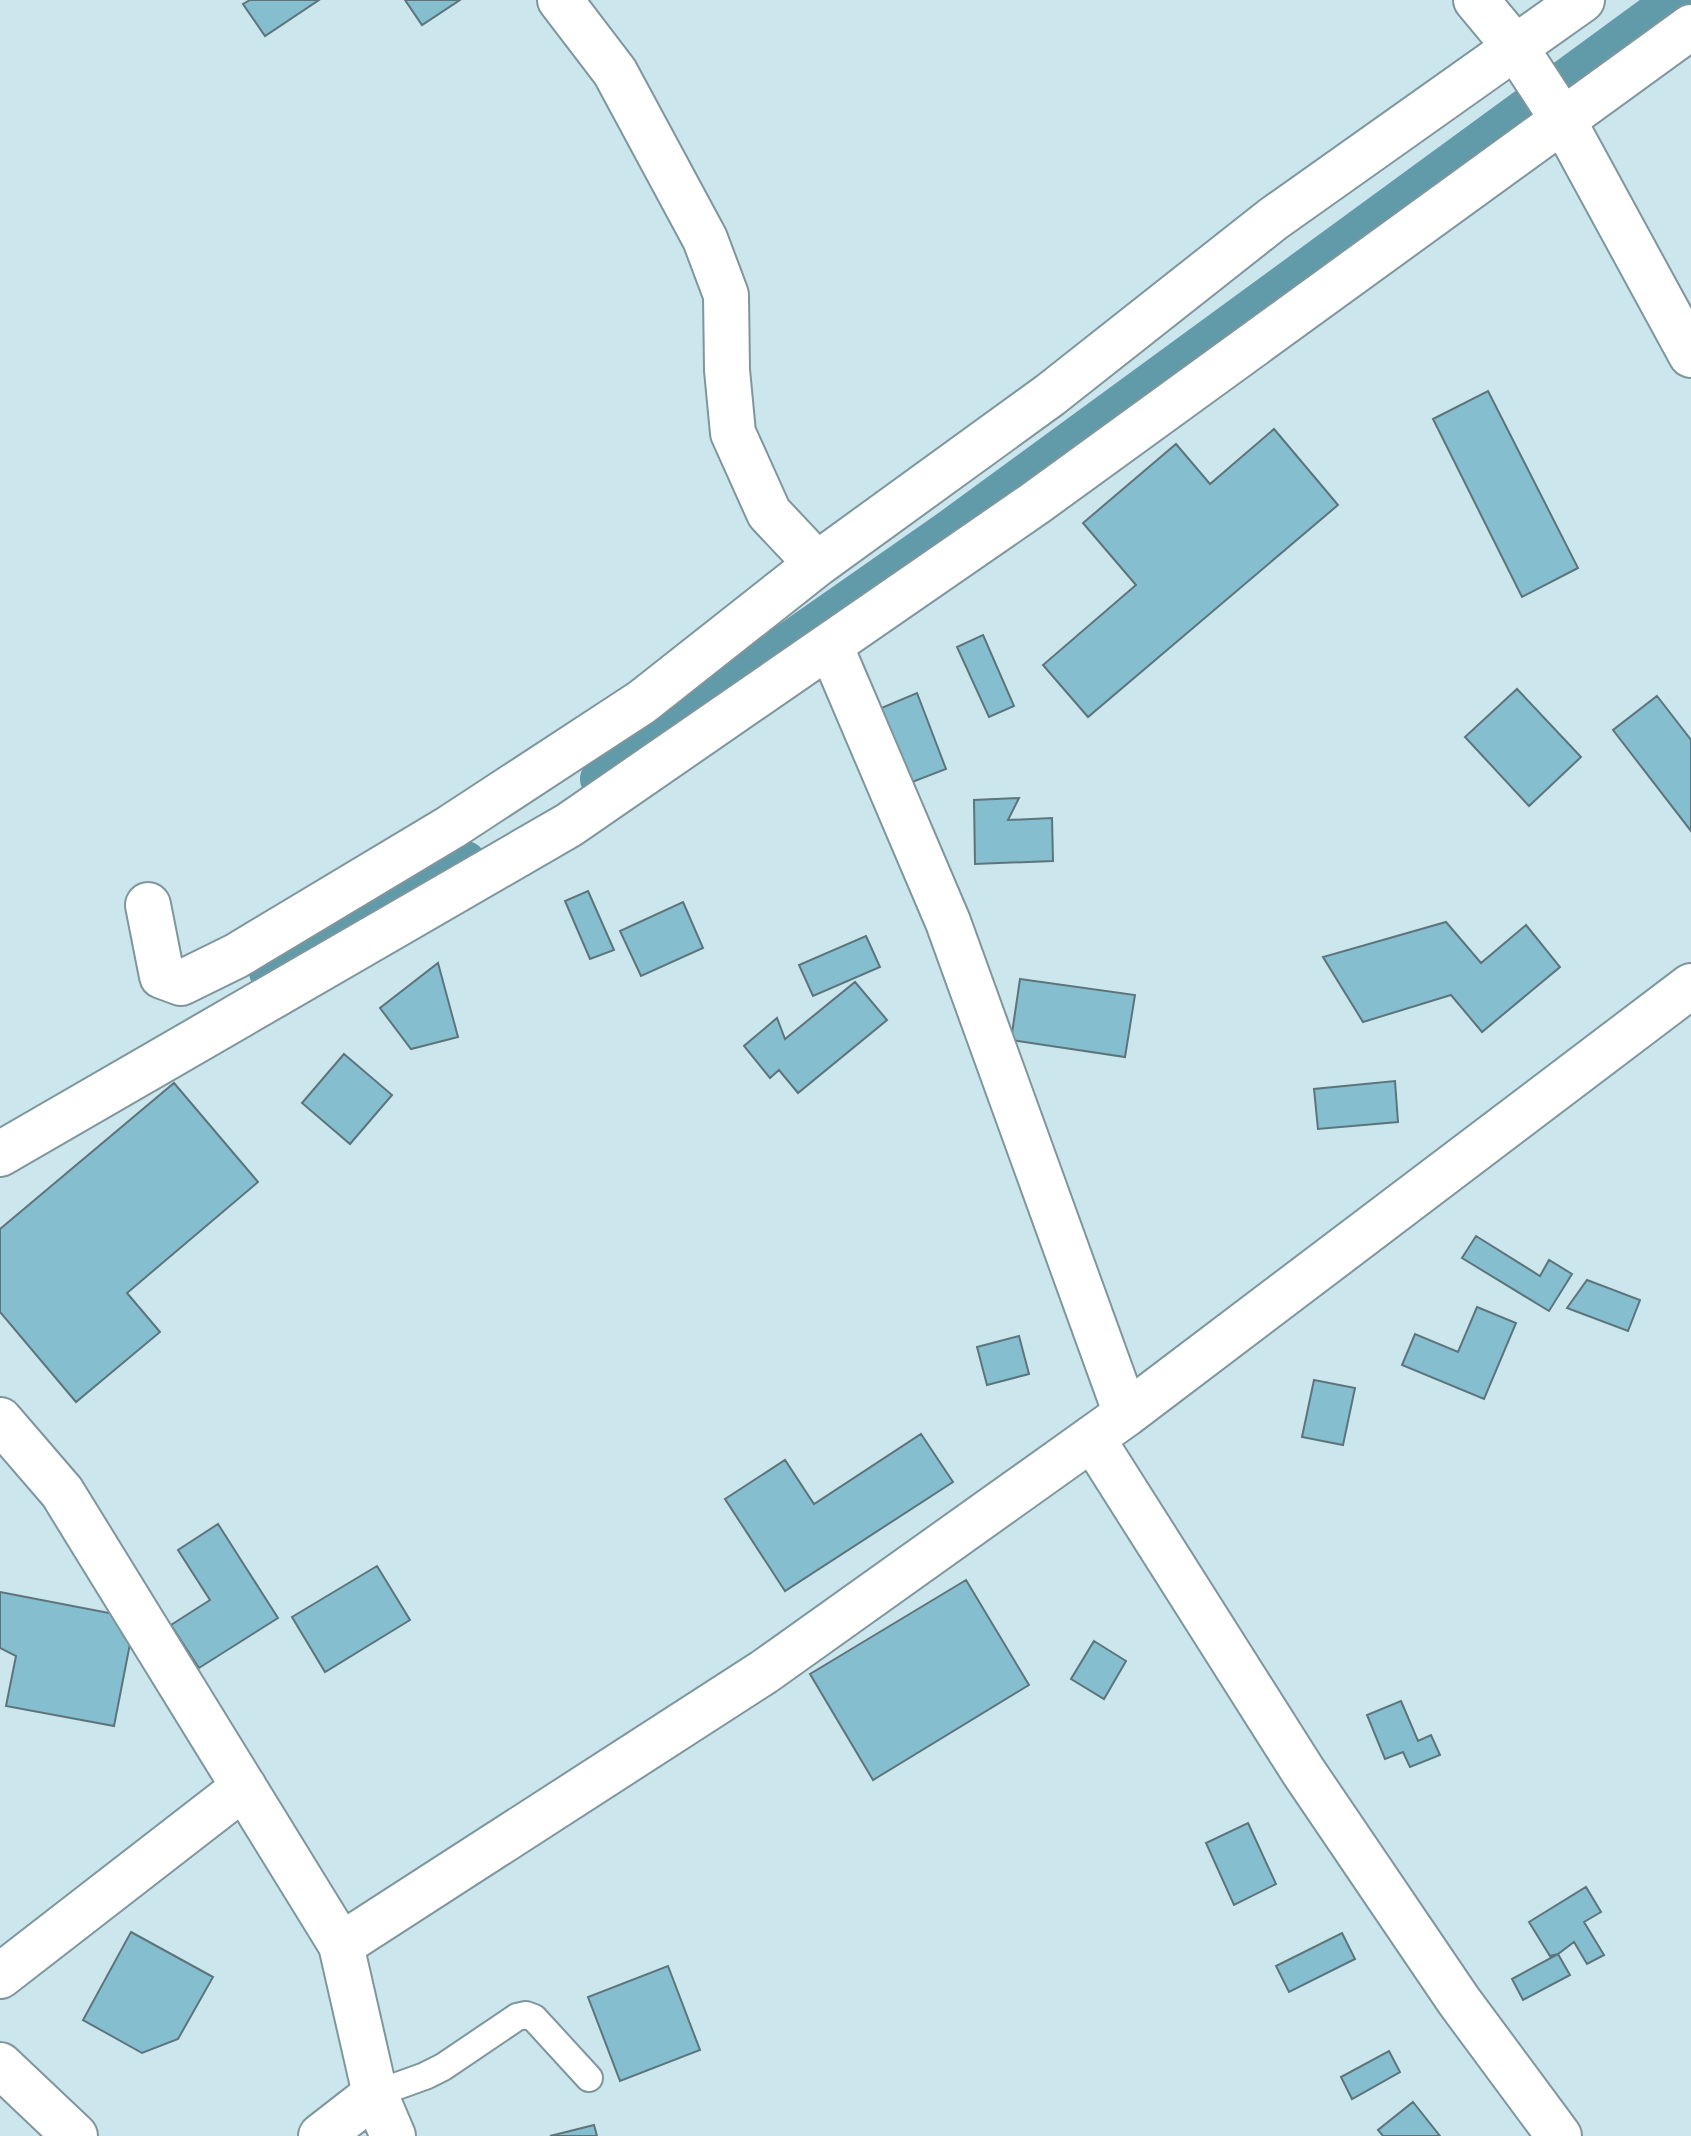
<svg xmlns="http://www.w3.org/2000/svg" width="1691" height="2136" font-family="Barlow,sans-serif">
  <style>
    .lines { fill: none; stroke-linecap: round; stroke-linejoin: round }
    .canal { stroke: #619aa9; stroke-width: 44 }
    .building { fill: #85bfcf; stroke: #5d747b; stroke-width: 2 }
    .lane-casing { stroke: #7e969c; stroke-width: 30 }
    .street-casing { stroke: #7e969c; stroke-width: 48 }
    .lane { stroke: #fff; stroke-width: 26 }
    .street { stroke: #fff; stroke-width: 44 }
  </style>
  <rect width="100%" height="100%" fill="#cce6ed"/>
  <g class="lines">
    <!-- canal -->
    <path class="canal" d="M602,779l63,-48 286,-200 726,-531
      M271,972l135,-79 59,-30"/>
  </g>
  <!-- building -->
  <path class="building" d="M250,0h69l-54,36 -22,-32z
    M405,0h55l-38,25z
    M1488,391l90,177 -56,29 -89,-178z
    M1274,429l64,76 -250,212 -45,-52 93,-80 -53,-62 93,-79 34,40z
    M983,635l31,71 -25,11 -32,-70z
    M1517,689l64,68 -52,49 -64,-69z
    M917,693l29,76 -39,15 -28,-75z
    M1657,696l34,44v91l-78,-101z
    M1019,798l-11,22 44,-2 1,43 -78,3 -1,-64z
    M588,891l26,59 -24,9 -25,-58z
    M683,902l20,46 -62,28 -21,-45z
    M1446,922l35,41 45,-38 34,42 -78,65 -31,-37 -88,27 -40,-65z
    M866,936l14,31 -67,29 -14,-31z
    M438,963l20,74 -47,12 -31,-41z
    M1020,979l115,16 -10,62 -114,-17z
    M855,982l32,38 -89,73 -19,-23 -9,8 -26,-32 33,-28 8,21z
    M344,1054l48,41 -42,49 -48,-41z
    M1395,1081l3,41 -80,7 -4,-40z
    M174,1083l84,99 -131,111 33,39 -84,70 -76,-90v-83z
    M1476,1236l64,40 9,-16 23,14 -23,37 -87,-53z
    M1587,1280l53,20 -12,31 -61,-23z
    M1477,1307l39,16 -32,76 -82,-34 13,-31 43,18z
    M1019,1336l10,38 -42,11 -10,-38z
    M1314,1380l41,8 -12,57 -41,-8z
    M921,1434l32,48 -168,109 -60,-92 60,-39 29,44z
    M218,1524l60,94 -79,50 -28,-43 39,-25 -32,-50z
    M377,1566l33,54 -85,52 -33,-55z
    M966,1580l63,105 -156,95 -63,-106z
    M0,1592l135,26 -21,108 -108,-20 10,-50 -16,-8z
    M1094,1641l32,20 -22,38 -33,-20z
    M1401,1701l17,40 13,-6 9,20 -30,12 -7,-15 -18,7 -18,-44z
    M1248,1823l28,61 -42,21 -28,-62z
    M1586,1887l15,25 -17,10 20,33 -17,9 -13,-22 -16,12 -8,2 -21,-34z
    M131,1932l82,45 -35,62 -36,14 -59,-33z
    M1342,1933l13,26 -66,33 -13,-26z
    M1558,1954l12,21 -47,25 -11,-21z
    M668,1966l32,84 -80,31 -32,-84z
    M1389,2051l11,21 -48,27 -11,-22z
    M1413,2102l27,34h-57l-5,-6z
    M594,2125l3,11h-47z"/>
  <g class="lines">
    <!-- lane casing -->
    <g class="lane-casing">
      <path id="lane" d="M375,2094l50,-18 18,-9 74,-50 9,-2 8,3 55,60"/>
    </g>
    <!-- street casing -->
    <g class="street-casing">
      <path id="street" d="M560,0l55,72 90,167 21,56 1,75 6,63 36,80 48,51
        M1476,0l40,48 47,72 128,235
        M830,645l118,277 178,492
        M148,905l14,71 19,7 55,-27 215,-129 191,-125 175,-138 233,-169 223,-176 309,-219
        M0,1154l569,-329 465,-321 657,-477
        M0,1420l62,72 279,453 34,149 18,42
        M1092,1438l211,333 156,230 100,135
        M341,1945l423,-273 362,-258 565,-428
        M0,1976l244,-189
        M0,2065l75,71
        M321,2136l54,-42"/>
    </g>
    <!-- lane -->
    <use href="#lane" class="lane"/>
    <!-- street -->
    <use href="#street" class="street"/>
  </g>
</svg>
